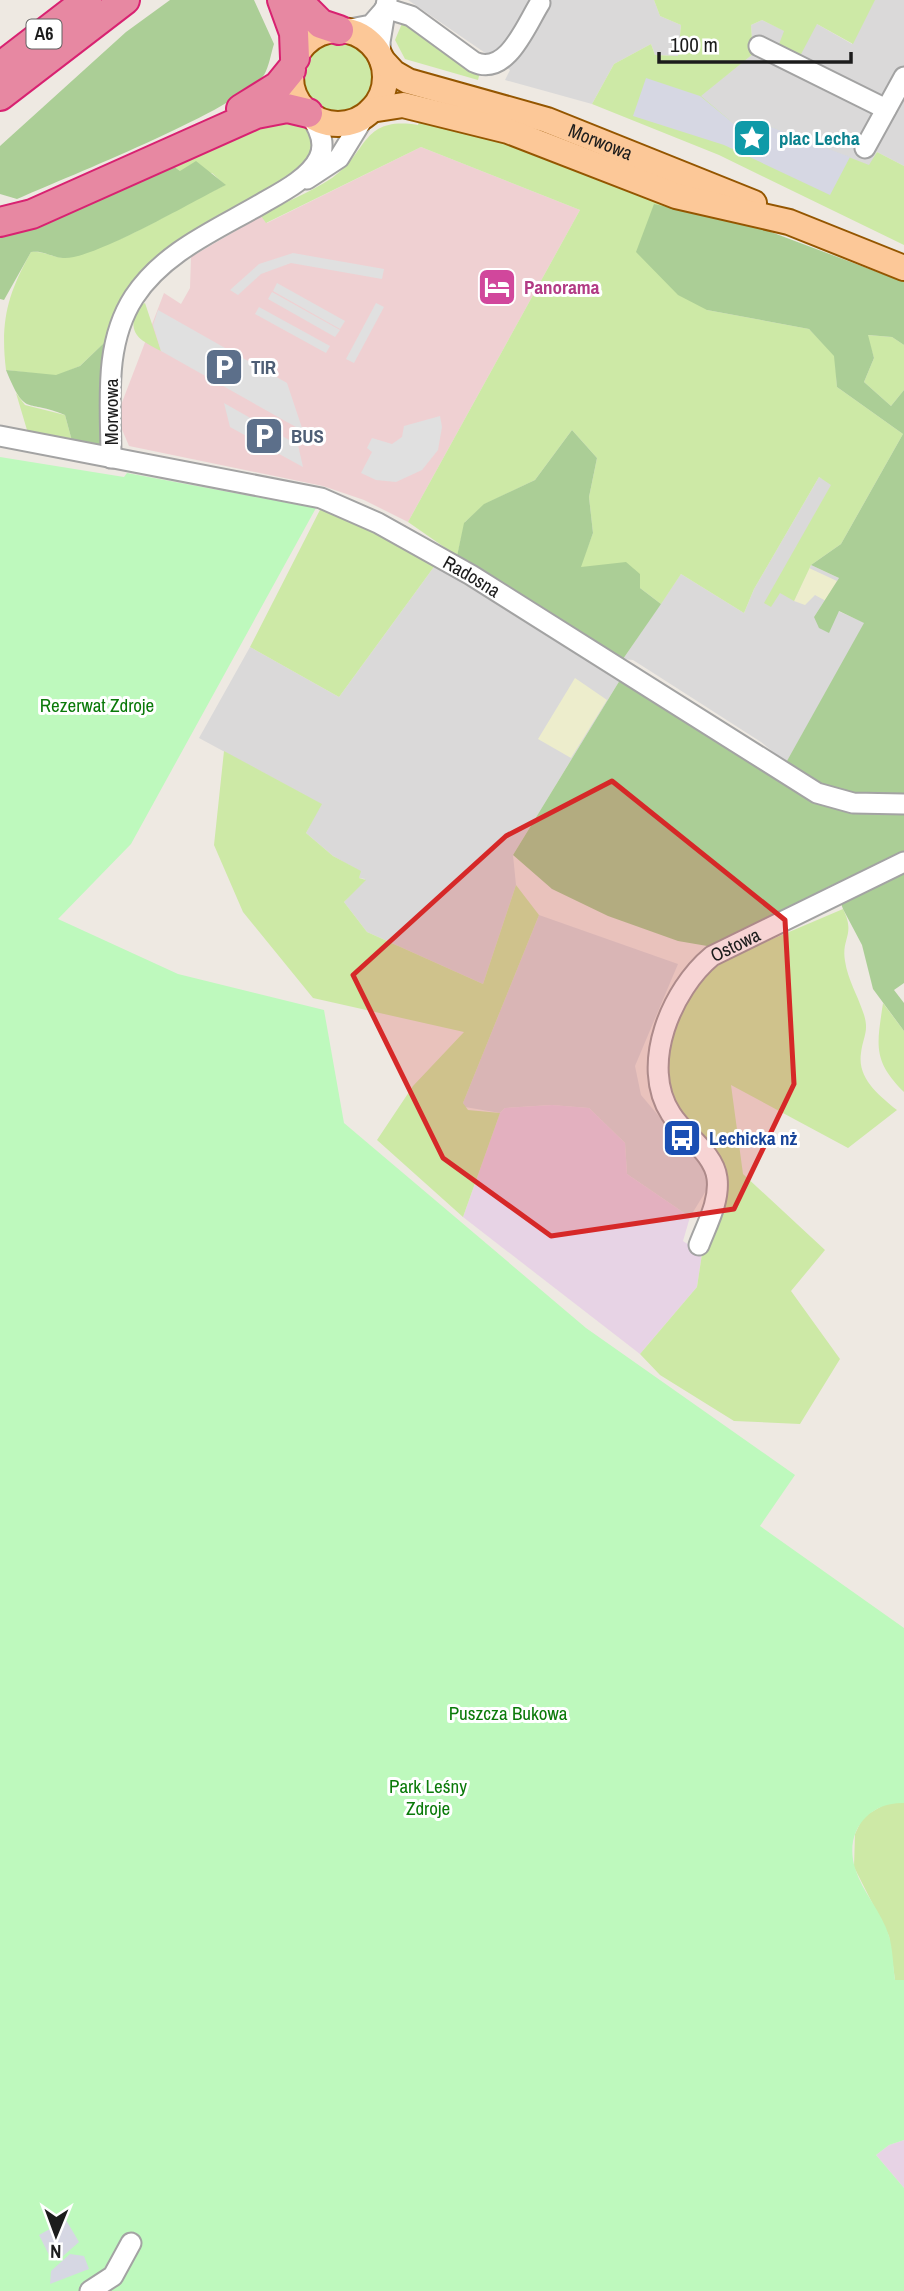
<svg xmlns="http://www.w3.org/2000/svg" width="904" height="2291" font-family="'Archivo Narrow',sans-serif">
  <style>
    .residential { fill: #dad9d9 }
    .commercial { fill: #efd0d2 }
    .industrial { fill: #e7d3e5 }
    .farmland { fill: #ededcc }
    .grass { fill: #cde9a6 }
    .forest { fill: #abce96 }
    .park { fill: #bef9bd }
    .parking { fill: #e0e0e0 }
    .plaza { fill: #d6d7e3 }
    .lines { fill: none; stroke-linecap: round; stroke-linejoin: round }
    .minor-casing { stroke: #a3a3a3; stroke-width: 23 }
    .major-casing { stroke: #945600; stroke-width: 28 }
    .highway-casing { stroke: #d82271; stroke-width: 32 }
    .minor { stroke: #fff; stroke-width: 19 }
    .major { stroke: #fcc898; stroke-width: 24 }
    .highway { stroke: #e788a2; stroke-width: 28 }
    .marked { fill: #d62828; fill-opacity: 0.2; stroke: #d62828; stroke-width: 5; stroke-linejoin: round }
    .labels { text-anchor: middle; stroke-width: 6; stroke-linejoin: round; paint-order: stroke }
    .shield { fill: #fff; stroke: #606060; stroke-width: 2 }
    .shield-label { font-size: 18px; font-weight: bold; fill: #1c1c1c }
    .culture-label { font-size: 19px; font-weight: bold; fill: #0d838f; stroke: #fff; text-anchor: start }
    .street-label { font-size: 19px; fill: #1c1c1c; stroke: #fff }
    .hotel-label { font-size: 19px; font-weight: bold; fill: #b23c85; stroke: #fff; text-anchor: start }
    .service-label { font-size: 19px; font-weight: bold; fill: #4e5e75; stroke: #fff; text-anchor: start }
    .park-label { font-size: 19px; fill: #0b7a0a; stroke: #fff }
    .transit-label { font-size: 19px; font-weight: bold; fill: #164399; stroke: #fff; text-anchor: start }
  </style>
  <rect width="100%" height="100%" fill="#eee9e2"/>
  <!-- residential -->
  <path class="residential" d="M408,0h246l6,16 21,9 -3,31 -23,-1 -4,-11 -37,20 -22,40 -87,-24 5,-10z
    M856,0h48v166l-27,-14 -7,14 -114,-45 -6,6 -17,-4 -33,-27 53,-42 -2,-29 11,-5 23,11 32,-7 35,20z
    M819,477l13,7 -67,119 15,-11 14,8 17,-35 28,13 -25,39 24,-6 27,12 -79,140 -25,-21 -128,-82 -10,-1 58,-85 63,39 10,-24z
    M436,564l184,116 -107,175 3,30 -33,99 -116,-52 -23,-30 21,-23 -6,-1 1,-7 -27,-15 -27,-23 15,-29 -122,-66 51,-91 89,50z
    M539,915l139,49 -43,102 6,29 66,78 2,13 -19,31 -63,-43 -2,-31 -36,-35 -38,-3 -46,3 -5,5 -35,-6 -2,-4z"/>
  <!-- commercial -->
  <path class="commercial" d="M421,147l159,63 -172,312 -44,-22 -41,-14 -194,-40 -8,-19v-22l43,-112 17,11 9,-16 1,-31 70,-41 6,7z"/>
  <!-- industrial -->
  <path class="industrial" d="M552,1105l37,3 36,35 2,31 63,43 -7,24 19,13 -5,33 -57,67 -177,-137 37,-104 5,-5z
    M904,2140v48l-28,-33 13,-10z"/>
  <!-- farmland -->
  <path class="farmland" d="M809,568l28,13 -11,20 -11,-6 -10,10 -11,-4z
    M575,678l32,22 -36,58 -33,-19z"/>
  <!-- grass -->
  <path class="grass" d="M654,0h221l-22,44 -36,-20 -18,34 -21,-11 6,-16 -22,-11 -11,5 2,29 -52,42 32,27 17,4 6,-6 113,44 8,-13 27,14v79l-185,-90 -127,-51 22,-40 37,-20 4,11 23,1 3,-31 -21,-9z
    M403,21l77,51 -2,8 -73,-21 -10,-19z
    M304 77a35 35 0 1 1 70 0a35 35 0 1 1-70 0Z
    M266,117l41,8 8,21 -11,19 -187,143 -12,34 -25,24 -24,10 -50,-6c-6,-49 2,-77 25,-118 13,-2 25,8 37,5 56,-13 105,-47 157,-72l-13,-12 -32,-2 -8,-6z
    M420,118l69,17 253,84 -1,5 -38,-7 4,93 102,19 26,27 2,31 66,47 -62,110 -30,21 -17,36 -14,-8 -9,14 -7,-4 67,-118 -12,-8 -65,112 -10,24 -63,-39 -20,30 -21,-16 -60,-21 13,-34 -4,-36 8,-39 -25,-28 -37,50 -50,24 -20,18 -8,34 -49,-34 172,-312 -159,-63 -155,76 -5,-7c22,-14 49,-23 71,-38 37,-25 28,-62 86,-53z
    M145,303l16,48c-22,-12 -34,-16 -24,-44z
    M867,335l25,2 12,8v45l-13,16 -27,-24 10,-24z
    M16,393l9,12 40,10 7,26 -37,-6 -8,-5z
    M323,504l113,60 -97,133 -89,-50z
    M224,751l98,53 -16,29 27,23 28,15 -2,7 7,2 -22,22 23,30 116,52 33,-99 23,30 -76,188 5,7 32,3 -37,104 -86,-77 36,-54 51,-54 -151,-34 -70,-86 -29,-67z
    M843,909c13,26 -2,29 2,52 3,19 12,33 18,51 7,19 0,24 -2,41 -4,26 19,43 36,57l-49,38 -117,-63 12,89 82,76 -34,41 49,68 -40,65 -66,-3 -74,-46 -20,-21 57,-67 5,-33 15,-26 5,-15v-42l-6,-22 -36,-34 -11,-22 -2,-28 4,-33 25,-52 23,-18z
    M883,1003l21,28v61c-32,-32 -27,-47 -21,-89z
    M887,1803h17v177h-9l-6,-44 -35,-69 1,-33 8,-17z"/>
  <!-- forest -->
  <path class="forest" d="M170,0h84l20,44c-3,9 -5,23 -10,31 -25,34 -200,103 -247,124l-17,-5v-48l126,-114z
    M196,161l30,24c-31,15 -135,76 -163,73 -12,-1 -19,-8 -32,-6l-27,48 -4,-1v-69l172,-65 8,6z
    M654,204l109,25 141,53v63l-12,-8 -24,-2 6,23 -10,24 27,24 13,-16v593l-10,7 10,13v28l-31,-42 -11,-44 -19,-36 -9,-25 -121,63 -35,-6 -70,-25 -56,-27 -39,-34 107,-175 158,97 86,-154 -25,-12 -10,22 -10,-5 -5,-11 25,-39 -28,-13 30,-21 62,-110 -66,-47 -3,-31 -25,-27 -102,-19 -29,-15 -42,-43z
    M105,342l-3,58 5,53 -35,-12 -7,-26c-39,-17 -39,4 -59,-45l50,5 24,-9z
    M572,430l25,28 -8,39 4,36 -12,34 45,-5 14,12v14l21,16 -38,55 -166,-103 7,-33 20,-19 51,-24z"/>
  <!-- park -->
  <path class="park" d="M0,457l124,20 3,-4 189,35 -185,336 -73,75 120,55 146,36 20,113 242,205 209,147 -35,51 144,102v175c-36,-1 -60,29 -49,65 7,24 27,44 34,68 4,14 4,30 6,44h9v160l-15,5 -13,10 28,33v103h-904z"/>
  <!-- parking -->
  <path class="parking" d="M293,253l91,16 -2,10 -91,-16 -30,11 -23,21 -8,-5 29,-26z
    M277,283l68,38 -5,8 -67,-38z
    M272,292l68,38 -5,7 -67,-38z
    M376,303l8,4 -30,56 -8,-4z
    M259,307l71,39 -4,7 -71,-39z
    M158,310l129,73 16,48 -142,-80 -8,-26z
    M224,403l74,42 5,22 -73,-40z
    M440,416l2,11 -4,23 -16,20 -26,12 -20,-2 -15,-7 11,-21 -5,-4 5,-10 20,6 10,-7 2,-11z"/>
  <!-- plaza -->
  <path class="plaza" d="M646,78l54,18 33,27 17,4 6,-6 94,36 -20,38 -106,-50 -91,-29z
    M66,2220l13,22 -17,15 -13,-2 -10,-20z
    M70,2254l14,2 5,13 -39,15 1,-13z"/>
  <g class="lines">
    <!-- minor casing -->
    <g class="minor-casing">
      <g id="minor">
        <path d="M385,8l26,8 63,46c33,15 52,-37 66,-59"/>
        <path d="M345,30l26,-5 14,-16"/>
        <path d="M759,46l127,63"/>
        <path d="M381,57l-1,-15 7,-42"/>
        <path d="M865,148l39,-71"/>
        <path d="M307,179l32,-21 27,-44"/>
        <path id="s1" d="M0,436l321,62 57,25 93,52 346,218 36,10 51,1"/>
        <path d="M111,458c0,-54 -8,-113 23,-161 31,-47 85,-68 132,-96 18,-10 44,-24 53,-43 8,-16 -1,-32 -10,-44"/>
        <path id="s2" d="M699,1245c8,-21 21,-44 18,-67 -3,-25 -33,-43 -46,-64 -32,-49 1,-125 41,-158l192,-94"/>
        <path d="M90,2291l23,-15 18,-33"/>
      </g>
    </g>
    <!-- major casing -->
    <g class="major-casing">
      <g id="major">
        <circle cx="338" cy="77" r="47"/>
        <path id="s3" d="M382,60l12,13 14,8 139,39 207,83"/>
        <path d="M371,110l32,-5 105,26 168,65 113,26 115,46"/>
      </g>
    </g>
    <!-- highway casing -->
    <g class="highway-casing">
      <path id="highway" d="M282,0l12,33 1,25
        M297,0l24,24 18,6
        M0,67l87,-67
        M0,96l125,-96
        M241,109l37,-23 13,-16
        M0,222l32,-8 224,-100 31,-6 21,5"/>
    </g>
    <!-- minor -->
    <use href="#minor" class="minor"/>
    <!-- major -->
    <use href="#major" class="major"/>
    <!-- highway -->
    <use href="#highway" class="highway"/>
  </g>
  <!-- marked area -->
  <path class="marked" d="M612,781l173,139 9,164 -60,125 -183,27 -108,-78 -90,-183 153,-139z"/>
  <!-- icons -->
  <defs>
    <g id="sight-square" transform="scale(2.0125)"><rect x="-9" y="-9" width="18" height="18" rx="4" fill="#0f9aa8" stroke="#fff"/><path d="M0-6L1.8-2.2L6-1.7L2.9 1.2L3.7 5.4L0 3.3L-3.7 5.4L-2.9 1.2L-6-1.7L-1.8-2.2Z" fill="#fff"/></g>
    <g id="hotel-square" transform="scale(2.0125)"><rect x="-9" y="-9" width="18" height="18" rx="4" fill="#d1479c" stroke="#fff"/><path d="M-6-4.5h1.5V1H6V5H4.5V3h-9V5H-6ZM-4 0a1.8 1.8 0 1 1 3.6 0ZM.5 0V-2.5h3Q6-2.5 6 0Z" fill="#fff"/></g>
    <g id="parking-square" transform="scale(2.0125)"><rect x="-9" y="-9" width="18" height="18" rx="4" fill="#5c6f8a" stroke="#fff"/><path d="M-3.5-5.5H1a3.5 3.5 0 0 1 0 7H-1V5.5H-3.5ZM-1-3.4V-.6H.8a1.4 1.4 0 0 0 0-2.8Z" fill="#fff"/></g>
    <g id="bus-square" transform="scale(2.0125)"><rect x="-9" y="-9" width="18" height="18" rx="4" fill="#1a4fb4" stroke="#fff"/><path d="M-5-6H5V4H4V6H2V4H-2V6H-4V4H-5ZM-3.5-4V0h7V-4ZM-3.5 1.2v1.5H-2V1.2ZM2 1.2v1.5H3.5V1.2Z" fill="#fff"/></g>
  </defs>
  <g fill-rule="evenodd">
    <use href="#sight-square" x="752" y="138"/>
    <use href="#hotel-square" x="497" y="287"/>
    <use href="#parking-square" x="224" y="367"/>
    <use href="#parking-square" x="264" y="436"/>
    <use href="#bus-square" x="682" y="1138"/>
  </g>
  <g class="labels">
    <!-- shield labels -->
    <rect class="shield" x="26.5" y="19.5" width="35" height="29" rx="5"/>
    <g class="shield-label">
      <text x="44" y="40">A6</text>
    </g>
    <!-- culture labels -->
    <g class="culture-label">
      <text x="779" y="145">plac Lecha</text>
    </g>
    <!-- street labels -->
    <g class="street-label">
      <text dy="7" stroke="none"><textPath href="#s3" startOffset="236">Morwowa</textPath></text>
      <text transform="translate(111 412) rotate(-90)" y="7">Morwowa</text>
      <text dy="7" stroke="none"><textPath href="#s1" startOffset="497">Radosna</textPath></text>
      <text dy="7" stroke="none"><textPath href="#s2" startOffset="352">Ostowa</textPath></text>
    </g>
    <!-- hotel labels -->
    <g class="hotel-label">
      <text x="524" y="294">Panorama</text>
    </g>
    <!-- service labels -->
    <g class="service-label">
      <text x="251" y="374">TIR</text>
      <text x="291" y="443">BUS</text>
    </g>
    <!-- park labels -->
    <g class="park-label">
      <text x="97" y="712">Rezerwat Zdroje</text>
      <text x="508" y="1720">Puszcza Bukowa</text>
      <text x="428" y="1793">Park Leśny<tspan x="428" dy="22">Zdroje</tspan></text>
    </g>
    <!-- transit labels -->
    <g class="transit-label">
      <text x="709" y="1145">Lechicka nż</text>
    </g>
  </g>
  <!-- north arrow -->
  <g transform="translate(56 2235) rotate(181)" stroke="#ffffff" stroke-width="5" paint-order="stroke">
  <path d="M0-5L12 26L0 18L-12 26Z" fill="#1c1c1c"/>
  <text y="-10" font-size="19" font-weight="bold" text-anchor="middle" fill="#1c1c1c">N</text>
  </g>
  <!-- scale -->
  <path d="M659 52v10h192v-10" fill="none" stroke="#1c1c1c" stroke-width="3.5"/>
  <text x="670" y="52" font-size="21" fill="#1c1c1c" stroke="#ffffff" stroke-width="5" paint-order="stroke">100 m</text>
</svg>
